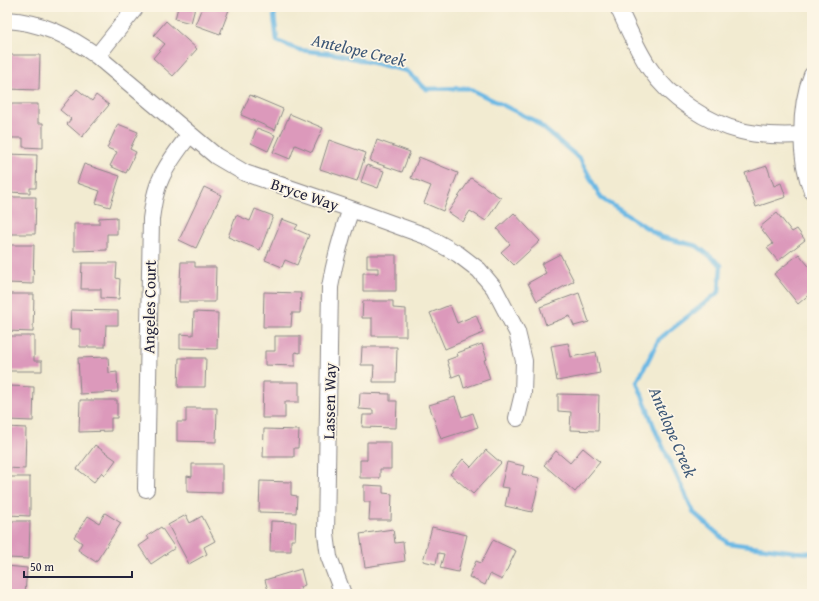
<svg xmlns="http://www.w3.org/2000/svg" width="819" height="601" font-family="'Gentium Book Plus',serif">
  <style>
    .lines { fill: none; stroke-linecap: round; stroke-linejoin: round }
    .stream { stroke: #6ab8e4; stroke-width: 4.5 }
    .building { fill: #dc99bb }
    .street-casing { stroke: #8a8686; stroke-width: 18 }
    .street { stroke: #fff; stroke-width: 16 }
    .labels { text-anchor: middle; stroke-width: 3.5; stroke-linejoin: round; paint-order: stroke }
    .street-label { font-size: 16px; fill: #22223b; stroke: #fcf5e5 }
    .water-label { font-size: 17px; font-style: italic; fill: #3b5676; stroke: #fcf5e5 }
  </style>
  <rect width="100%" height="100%" fill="#fcf5e5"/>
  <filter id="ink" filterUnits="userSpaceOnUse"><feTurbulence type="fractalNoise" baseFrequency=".025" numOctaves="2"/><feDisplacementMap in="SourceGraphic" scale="8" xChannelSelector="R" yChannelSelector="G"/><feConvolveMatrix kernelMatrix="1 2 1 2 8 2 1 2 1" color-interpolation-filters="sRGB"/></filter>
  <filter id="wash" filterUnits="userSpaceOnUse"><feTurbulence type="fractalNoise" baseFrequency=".012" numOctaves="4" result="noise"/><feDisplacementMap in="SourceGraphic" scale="16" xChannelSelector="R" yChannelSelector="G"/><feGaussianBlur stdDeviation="0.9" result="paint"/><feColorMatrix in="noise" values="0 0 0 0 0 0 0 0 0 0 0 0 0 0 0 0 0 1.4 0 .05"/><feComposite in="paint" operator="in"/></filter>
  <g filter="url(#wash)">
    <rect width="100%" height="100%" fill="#f2ebd1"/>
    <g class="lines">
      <!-- stream -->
      <path class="stream" d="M277,7l-3,9 3,25 22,9 36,4 72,17 19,18 42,-1 67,33 45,38 21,39 60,39 36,9 24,19 -2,27 -60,47 -22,43 19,50 38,81 34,30 67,9 17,1"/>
    </g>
    <g id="blocks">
      <!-- building -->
      <path class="building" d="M178,7l17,1 -4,15 -16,-4z
        M202,7h28l-10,27 -25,-9z
        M166,21l31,28 -24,27 -20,-18 12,-14 -11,-9z
        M7,55h33l-1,35 -32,-1z
        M77,89l15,12 4,-6 13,10 -27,32 -15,-13 4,-5 -11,-9z
        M250,95l33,14 -8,21 -34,-15z
        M7,104h31v19h5v25l-20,-1v-9h-16z
        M290,114l33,14 -11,24 -17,-7 -5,14 -17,-7z
        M118,124l20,8 -8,17 6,3 -10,21 -16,-7 7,-14 -10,-4z
        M257,128l18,7 -7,16 -17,-8z
        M329,140l37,13 -9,28 -37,-12z
        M377,140l33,12 -8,20 -32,-11z
        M7,154l30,1 -1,33h-6v5l-23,-1z
        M419,157l39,16 -15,38 -19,-8 7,-17 -20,-8z
        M84,164l36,12 -10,31 -14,-4 4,-12 -23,-8z
        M367,165l17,6 -6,17 -17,-6z
        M767,166l7,20 7,-3 5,14 -30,10 -11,-34z
        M471,178l30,20 -15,23 -16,-10 -7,11 -15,-10z
        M204,187l17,8 -25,53 -17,-8z
        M7,197h29l-1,37h-28z
        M255,209l18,7 -13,34 -32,-13 8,-22 14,6z
        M514,213l26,28 -26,24 -13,-13 9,-8 -13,-15z
        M777,213l15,19 5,-3 8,11 -27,21 -11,-13 6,-4 -13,-17z
        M117,217v17h-10v16l-33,1v-27h25v-6z
        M282,219l16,6 -3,4 14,6 -12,30 -12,-5 -3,7 -17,-7z
        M7,245h27l-1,39 -26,-1z
        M560,254l14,27 -37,20 -9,-18 18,-10 -5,-9z
        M799,254l13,16v22l-14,12 -24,-30z
        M367,255h29v36h-33v-18h15v-5h-11z
        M181,262h14v5h21l-1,35h-36z
        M82,263h35l-1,15 4,1 -1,20 -18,-1v-9h-20z
        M264,292l37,1 -1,20h-8l-1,14h-28z
        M579,293l10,29 -15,4 -4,-10 -24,9 -6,-18z
        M7,294h27l-1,38 -26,-1z
        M363,301h30v7l13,1v27h-34v-18h-10z
        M450,305l7,18 19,-8 7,18 -38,16 -15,-36z
        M71,310l47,1v14h-12l-1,22h-25v-18h-10z
        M194,312l24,1 -1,36 -37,-1v-14l13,1z
        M7,336h27v25h8v10h-35z
        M275,336h25v17l-5,-1v14l-30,-1v-14h10z
        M568,343l3,14 25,-5 4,21 -43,8 -6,-35z
        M482,344l5,15 -3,1 6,19 -26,9 -4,-14 -8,3 -5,-17 11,-4 -1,-3z
        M362,347h35l-1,35h-23l1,-17h-13z
        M108,357l1,16 8,-1 1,20 -38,2 -2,-36z
        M179,358h27l-1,29h-27z
        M263,382h36v20h-14v16h-23z
        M7,386l27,1 -1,34 -26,-1z
        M360,393l30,1v7h7l-1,27 -34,-1 1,-12h10v-5l-14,-1z
        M558,394l41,1 -1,36 -28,-1 1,-18 -13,-1z
        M455,397l7,20 11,-4 5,14 -37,12 -12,-34z
        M80,400h37v18h-6v13l-32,1z
        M186,408h31l-1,34 -39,-1v-19h9z
        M7,427l19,1 -1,41 -18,-1z
        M264,429l35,1 -1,18h-4v9h-31z
        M367,442h24v27h-11v9h-20v-18h7z
        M95,445l21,15 -11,15 -3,-3 -8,10 -17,-13z
        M583,448l17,14 -25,30 -31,-27 12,-14 14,12z
        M486,450l15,13 -28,31 -23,-20 13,-15 8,8z
        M507,462l17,4 -2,8 18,4 -8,34 -27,-6 4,-18 -8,-1z
        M192,464h30v29l-35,-1v-16l5,1z
        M7,477h23v39l-23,-1z
        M260,481l31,1v13l6,1 -1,17 -37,-1z
        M364,485l19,1v7l9,1 -1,26h-22l1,-18h-6z
        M105,513l16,10 -25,39 -18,-12 4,-7 -8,-6 14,-21 11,7z
        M186,515l4,8 12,-7 13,25 -11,6 3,7 -18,10 -21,-39z
        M7,521h23l-1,38 -22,-1z
        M271,521l25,1 -1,18h-4v11h-21z
        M161,527l14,21 -24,16 -12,-18 10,-7 -2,-3z
        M432,527l35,8 -9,37 -18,-4 4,-14 -6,-1 -2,11 -13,-3z
        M393,529l2,14 8,-1 2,19 -40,6 -5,-33z
        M493,540l23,11 -14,29 -12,-6 -5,11 -16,-8 7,-16 5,2z
        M7,566l20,2 -2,26h-18z
        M301,569l4,16 -5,2 2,7h-33l-4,-14z"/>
    </g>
  </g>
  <g filter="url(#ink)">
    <use href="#blocks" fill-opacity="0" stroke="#8a8686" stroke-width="1"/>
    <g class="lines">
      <!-- street casing -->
      <g class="street-casing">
        <path id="street" d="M618,7c10,21 19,43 32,62 19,29 58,54 91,62 20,5 41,5 61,4
          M7,20c34,2 62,16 90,36l119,100 29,17 106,36 75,27 32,18 21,16 15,18 23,44 7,29 -1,32 -6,25
          M97,56l39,-49
          M812,75c-13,32 -13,84 0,116
          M146,489l5,-270c2,-14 4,-29 11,-43 7,-15 18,-29 28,-42
          M343,594l-14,-37 -3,-23 4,-247c5,-28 11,-51 21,-78"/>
      </g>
      <!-- street -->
      <use href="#street" class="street"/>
    </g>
  </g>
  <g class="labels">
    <!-- street labels -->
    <g class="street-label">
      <text transform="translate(305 194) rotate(19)" y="6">Bryce Way</text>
      <text transform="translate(149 307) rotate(-89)" y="6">Angeles Court</text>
      <text transform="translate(329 401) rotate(-89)" y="6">Lassen Way</text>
    </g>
    <!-- water labels -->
    <g class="water-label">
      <text transform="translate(359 50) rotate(13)" y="6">Antelope Creek</text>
      <text transform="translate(673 432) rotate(67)" y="6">Antelope Creek</text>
    </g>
  </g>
  <!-- margin -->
  <rect width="819" height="601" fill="none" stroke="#fcf5e5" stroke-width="24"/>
  <!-- scale -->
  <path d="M24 571v6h108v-6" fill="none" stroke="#22223b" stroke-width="2"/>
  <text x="30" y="571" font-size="12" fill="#22223b" stroke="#fcf5e5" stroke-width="3" paint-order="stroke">50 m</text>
</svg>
